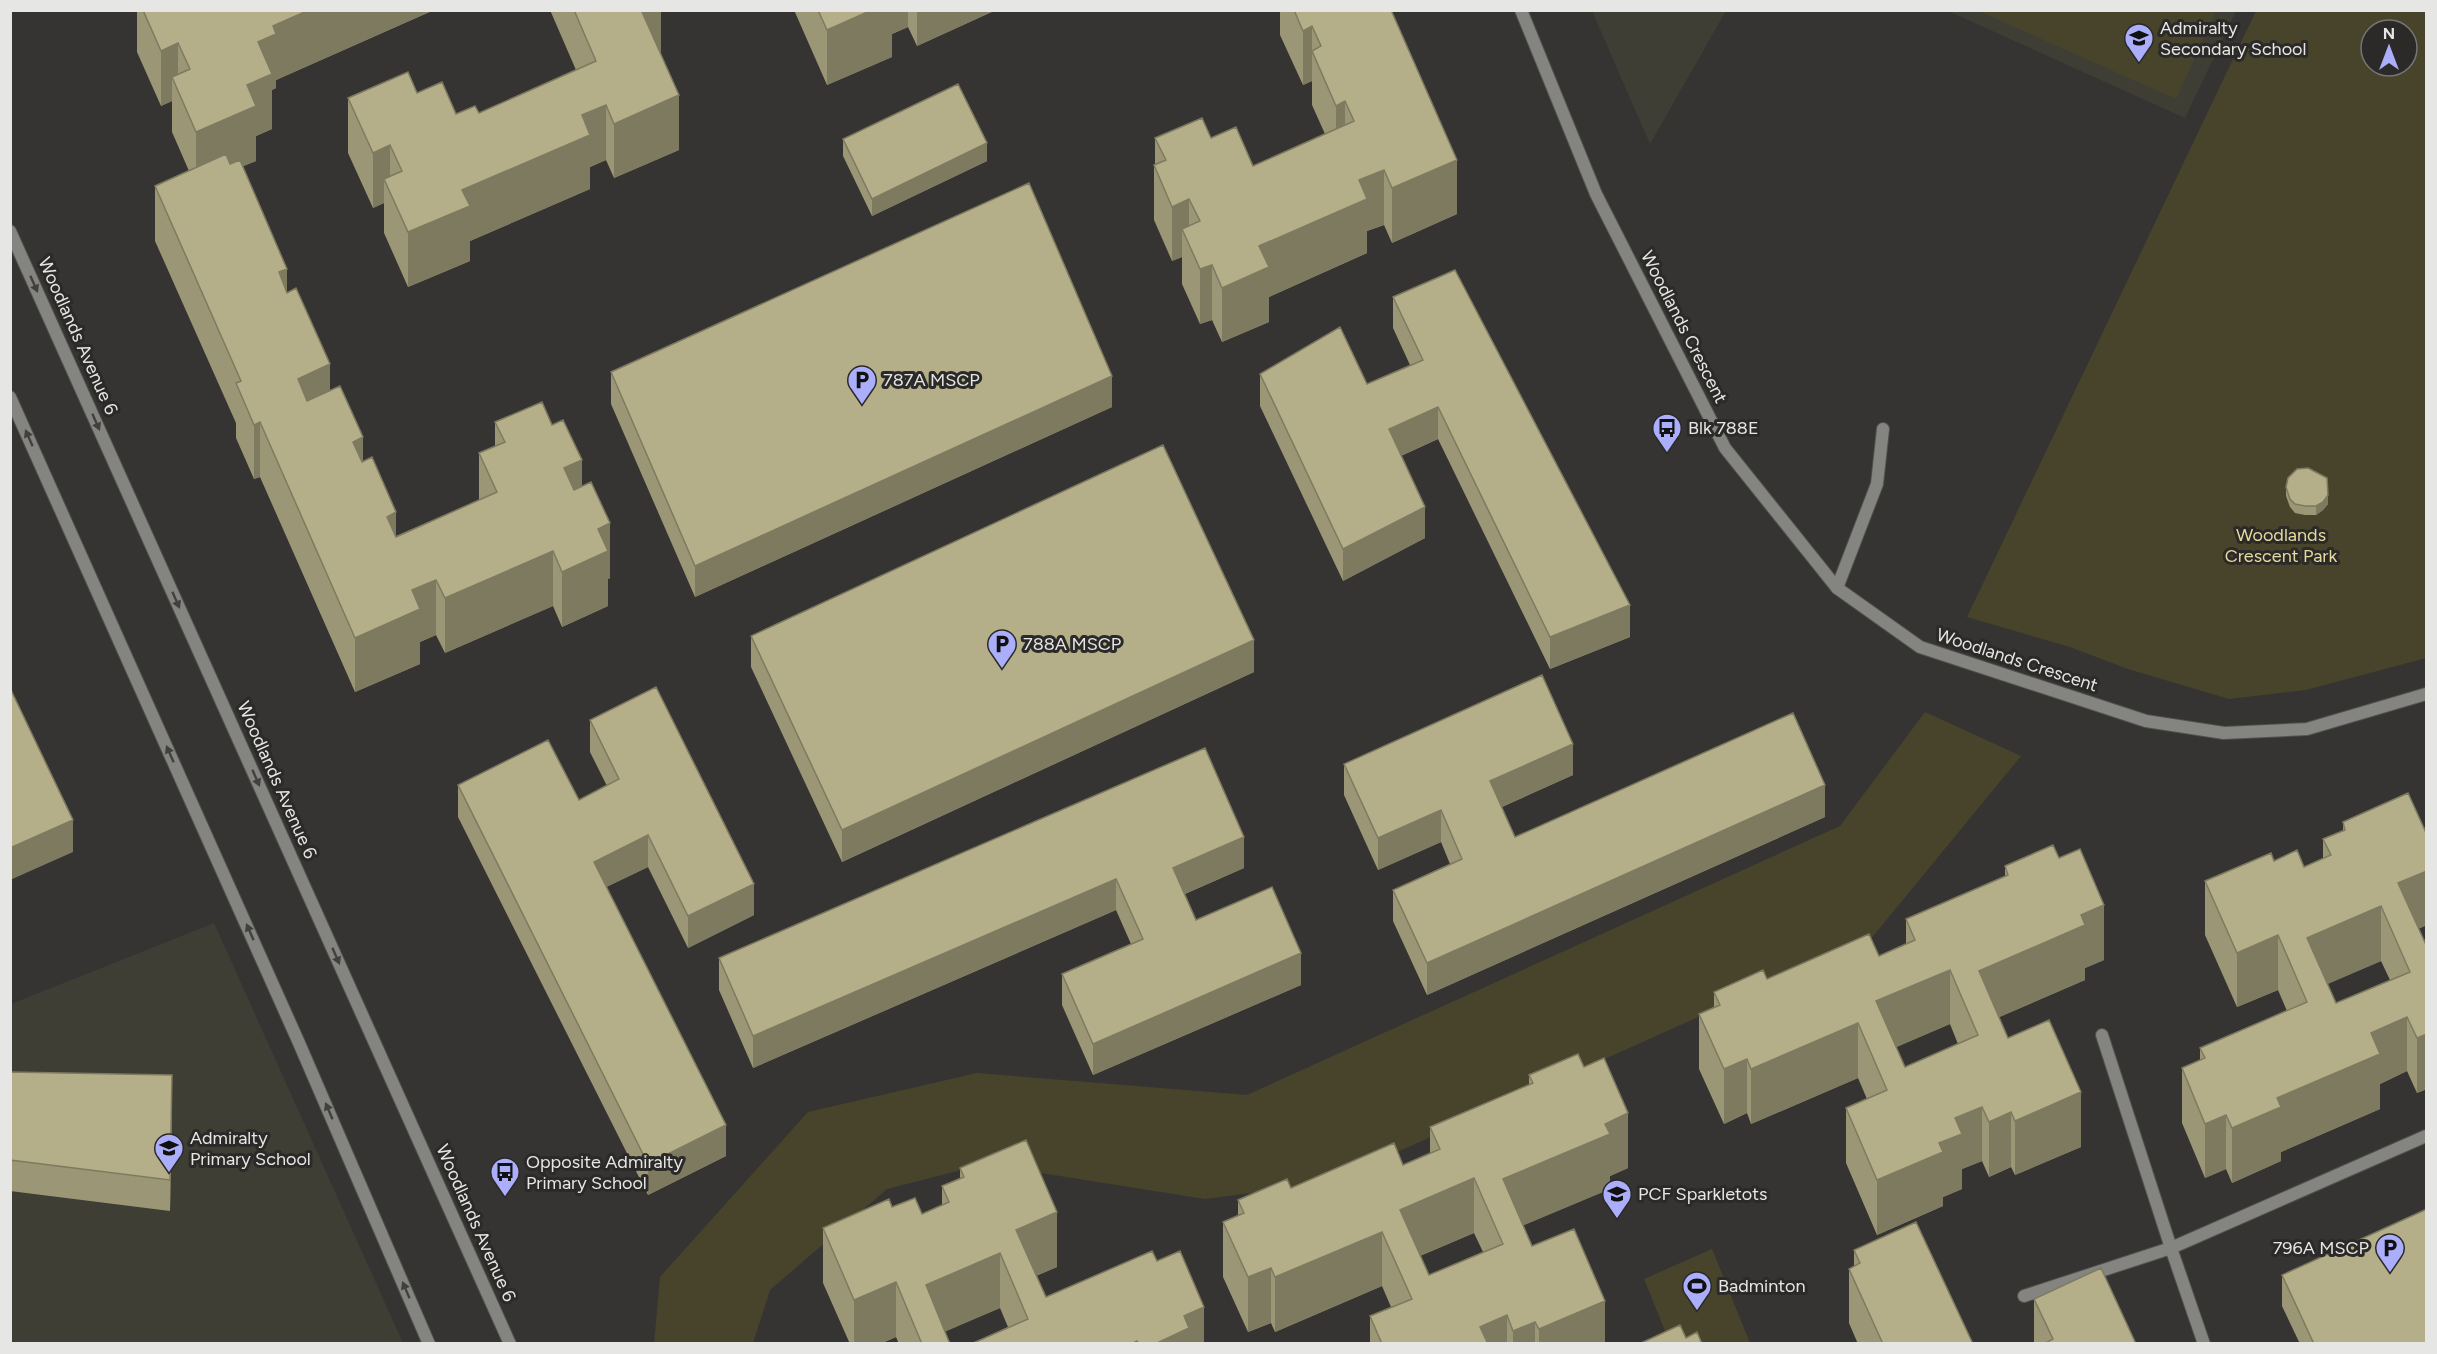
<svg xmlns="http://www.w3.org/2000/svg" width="2437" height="1354" font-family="Figtree,sans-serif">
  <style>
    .built { fill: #3f3e35 }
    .green { fill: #48442c; fill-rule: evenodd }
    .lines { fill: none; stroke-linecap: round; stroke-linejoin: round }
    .service-casing { stroke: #51514f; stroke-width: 14 }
    .minor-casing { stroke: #51514f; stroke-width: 14 }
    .tertiary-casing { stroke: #51514f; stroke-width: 14 }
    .service { stroke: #848481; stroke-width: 12 }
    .minor { stroke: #848481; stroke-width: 12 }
    .tertiary { stroke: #848481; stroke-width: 12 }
    .wall { fill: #9b9676; fill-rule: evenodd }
    .shaded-wall { fill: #7e7a60 }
    .building { fill: #b4af89; stroke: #7e7a60; stroke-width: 1.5; fill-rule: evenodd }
    .oneway { fill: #41403e }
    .labels { text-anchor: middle; stroke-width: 6; stroke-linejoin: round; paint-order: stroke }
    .poi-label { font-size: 18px; fill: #e6e6e4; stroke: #2b2a28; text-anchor: start }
    .street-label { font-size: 18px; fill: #e6e6e4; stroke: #2b2a28 }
    .park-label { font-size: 18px; fill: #e4da9b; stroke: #2b2a28 }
  </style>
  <rect width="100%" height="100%" fill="#353432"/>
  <!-- built -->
  <path class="built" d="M1592,11h134l-76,133z
    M1948,11h288l-51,107z
    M214,923l189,420 -392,1v-340z"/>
  <!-- green -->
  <path class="green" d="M1979,11l237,-1v1l-40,88z
    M2256,11h170v647l-120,32 -77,9 -101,-30 -58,-22 -103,-30zM2371,30h36v36h-36z
    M1925,712l96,44 -151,184 -542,243 -123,16 -220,-35 -98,25 -117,101 -17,53 -99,1 6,-67 148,-165 169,-39 270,22 593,-269z
    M1712,1249l38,94h-80l-26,-64z"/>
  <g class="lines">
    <!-- service casing -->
    <g class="service-casing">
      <path id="service" d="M1837,588l40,-104 6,-55
        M2102,1035l69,213 33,96
        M2024,1296l147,-48 255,-112"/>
    </g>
    <!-- minor casing -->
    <g class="minor-casing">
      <path id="minor" d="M1521,10l75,184 129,254 112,140 83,59 226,74 78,12 83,-4 119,-35"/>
    </g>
    <!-- tertiary casing -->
    <g class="tertiary-casing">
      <path id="tertiary" d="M10,231l500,1113
        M10,397l289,646 130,301"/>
    </g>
    <!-- service -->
    <use href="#service" class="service"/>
    <!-- minor -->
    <use href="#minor" class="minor"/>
    <!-- tertiary -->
    <use href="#tertiary" class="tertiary"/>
  </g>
  <!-- wall -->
  <path class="wall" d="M137,10h297l-158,70v8l-4,2v39l-16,7v25l-13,5 44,127 43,98 66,145 83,-36v-47l16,-6v-25l87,65 28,91 -2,1v27l-46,21 -9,-21 -108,47 -9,-18 -16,7v22l-65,28 -95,-215 -6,2 -18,-41v-15l-81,-182v-55l34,-15 -17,-39v-31l-11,5 -24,-54z
    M550,10h111v44l18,96 -65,28 -8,-18 -16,7v22l-120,52v20l-62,26 -24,-54v-30l-11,5 -25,-55v-55l69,-5 39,21 23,-1 97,-43z
    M794,10h202l-79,36 -9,-19 -16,7v23l-65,28z
    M1280,10h111l66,204 -65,29 -8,-18 -17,6v22l-98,44v25l-47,20 -10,-22 -12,4 -18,-40v-27l-10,4 -18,-41v-55h1v-27h56l42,28 72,-32 -13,-29v-24l-9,4 -23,-50z
    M843,139l144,22 -115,55 -29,-60z
    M1393,297l237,340 -80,32 -112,-230 -37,17 24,82 -82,43 -83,-175v-32l107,10 43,-19 -17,-37z
    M611,372l501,35 -417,190 -84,-193z
    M2286,487l42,17 -5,6 -7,5h-11l-10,-2 -5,-6 -4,-11z
    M751,636l503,36 -412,190 -91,-195z
    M590,720l164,195 -66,33 -40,-81 -42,20 120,269 -78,39 -190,-378v-32l121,15 28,-14 -17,-34z
    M1205,748l39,120 -59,26 11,26 105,65 -208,90 -31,-70v-31l69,-30 -15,-34 -363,158 -34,-78v-32z
    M1344,764l229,11 -71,32 13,30 310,-20 -398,178 -34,-74v-31l57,-26 -9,-22 -63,28 -34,-75z
    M2343,822l84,13v90l-9,4 9,18v142l-10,4 -10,-22 -27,13v25l-99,43v9l-49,22 -6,-14 -21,9 -23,-55v-55l18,-8v-12l87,-37 -9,-21 -41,17 -32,-72v-54l69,-20 30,6 19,-9v-19l20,-8zM2381,961l9,19 -54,23 -9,-19z
    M2005,866l99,94 -19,8v12l-86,37 9,21 73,109 -66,28 -4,-8 -22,10 -7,-16 -20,8v20l-19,8v9l-66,29 -31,-72v-55l21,-9 -9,-21 -107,46 -4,-11 -23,11 -25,-55v-55l15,-7v-15l53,-13 112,-23 27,-12v-25l99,-43zM1950,1024l8,20 -53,23 -9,-20z
    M10,1072l162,35 -2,104 -160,-20z
    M1529,1075l99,93 -18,8v13l-87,36 9,21 73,98h-235v-28l21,-9 -9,-21 -107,46 -4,-9 -23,9 -25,-55v-55l15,-6v-16l53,-12 112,-23 27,-12v-26l99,-42zM1474,1233l9,19 -54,23 -9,-19z
    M960,1168l97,99 -21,9 10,21 111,-36 47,83h-233l37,-17 -8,-19 -55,23 5,13h-51l-3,-7 -16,7h-30l-27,-61v-55l69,-21 30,7 20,-9v-19l18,-8z
    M1854,1250l119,94h-115l-9,-21v-54l5,-3z
    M2282,1275l145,69h-127l-18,-38z
    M2034,1299l102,45h-102z"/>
  <!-- shaded-wall -->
  <path class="shaded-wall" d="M309,10h125l-158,70v8l-4,2v39l-16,7v25l-60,25v-54l51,-47 11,-43 15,-16z
    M647,10h14v50l-19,-48z
    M872,10h36v17l-16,7v23l-65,28v-55z
    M917,10h79l-79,36z
    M1312,26v55l-9,4v-54z
    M178,43v49l-6,-15v24l-11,5v-55z
    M679,95v55l-65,28v-54z
    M1345,101v55l-9,5v-55z
    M606,105v55l-16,7v22l-120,52v20l-62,26v-55l54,-42 120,-75z
    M987,143v18l-115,55v-17z
    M390,145v49l-6,-15v24l-11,5v-55z
    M1457,160v54l-65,29v-55z
    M1384,170v55l-17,6v22l-98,44v25l-47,20v-54l37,-42 100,-66z
    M1189,199v46l-7,-16v28l-10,4v-54z
    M1212,265v55l-12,4v-55z
    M287,269v54l-8,-51z
    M330,364v55l-32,15v-55z
    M1112,376v31l-417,190v-31z
    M1438,407v32l-49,22v-32z
    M260,422v55l-6,2v-54z
    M363,437v55l-10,-50z
    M582,460v55l-18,-47z
    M2328,495v9l-5,6 -7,5v-9z
    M1425,507v31l-82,43v-32z
    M396,512v55l-9,-50z
    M610,523v55l-2,1v27l-46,21v-55l36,-43z
    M553,551v55l-108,47v-55z
    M436,580v55l-16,7v22l-65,28v-54l57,-48z
    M1630,605v32l-80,32v-32z
    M1254,640v32l-412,190v-32z
    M1573,744v31l-83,37v-31z
    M1825,785v32l-398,178v-32z
    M1441,810v32l-63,28v-32z
    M73,820v32l-63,28v-32z
    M648,835v32l-54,26v-31z
    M1244,837v31l-71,31v-31z
    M2427,871v54l-29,12v-54z
    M1116,879v31l-363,158v-32z
    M754,884v31l-66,33v-32z
    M2104,905v55l-19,8v12l-106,46v-55l102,-56z
    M2381,906v55l-74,32v-55z
    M2278,935v55l-41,17v-54z
    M1301,953v32l-208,90v-31z
    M1950,970v54l-74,32v-55z
    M2407,1017v54l-27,13v25l-99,43v9l-49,22v-55l45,-30 94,-65z
    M1858,1023v55l-107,46v-55z
    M2427,1034v55l-10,4v-55z
    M1747,1059v54l-23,11v-55z
    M172,1075v32l-2,104v-31z
    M2081,1092v55l-66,28v-54z
    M1982,1107v54l-20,8v20l-19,8v9l-66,29v-55l62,-37 16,-25z
    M2011,1112v55l-22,10v-55z
    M1628,1113v55l-18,8v13l-107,45v-55l102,-55z
    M2226,1115v54l-21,9v-54z
    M726,1125v31l-78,39v-31z
    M1474,1178v55l-74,31v-54z
    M1057,1212v55l-41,17v-54z
    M1382,1232v54l-107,46v-55z
    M1000,1253v55l-74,32v-55z
    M1271,1268v55l-23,9v-55z
    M896,1282v55l-16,7h-26v-44z
    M1605,1301v43h-66v-15z
    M1204,1307v37h-49l29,-28z
    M1507,1315v29h-27v-17z
    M1535,1322v22h-22v-13z"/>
  <!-- building -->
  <path class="building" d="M143,10h166l-36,16 3,8 -18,8 14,32 -25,11 9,21 -60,26 -24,-55 18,-8 -12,-26 -17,8z
    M574,10h73l-5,2 37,83 -65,29 -8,-19 -24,10 8,20 -128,55 8,16 -62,26 -24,-53 18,-8 -12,-26 -17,8 -25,-55 60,-26 9,21 25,-11 14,32 19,-8 4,7 117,-52z
    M818,10h54l-45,20z
    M1294,10h97l66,150 -65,28 -8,-18 -25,10 8,19 -108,47 10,21 -47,21 -10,-23 -12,4 -18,-40 18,-8 -11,-22 -17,8 -18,-42 12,-5 -11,-22 47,-20 9,20 25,-11 17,39 101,-45 -9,-20 -9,5 -24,-55 9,-5 -9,-20 -9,5z
    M958,84l29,59 -115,56 -29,-60z
    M226,154l4,10 10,-4 47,109 -8,3 8,21 9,-5 34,76 -32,15 9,22 33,-15 23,51 -10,5 9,20 10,-5 24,55 -9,5 9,20 101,-45 -18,-39 26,-11 -10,-20 47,-20 10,23 11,-5 19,40 -18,8 10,22 17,-8 19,41 -12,6 10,22 -46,21 -9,-21 -108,47 -9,-18 -24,10 8,19 -65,29 -95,-216 -6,3 -18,-42 5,-2 -86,-195z
    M1029,183l83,193 -417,190 -84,-194z
    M1455,270l175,335 -80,32 -112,-230 -49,22 36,78 -82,42 -83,-175 80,-47 27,57 56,-24 -30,-63z
    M1163,445l91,195 -412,190 -91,-194z
    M2308,468l19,10 1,17 -5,7 -7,4h-11l-10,-2 -5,-5 -4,-12 2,-9 9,-9z
    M1542,675l31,69 -83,37 25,56 278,-124 32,72 -398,178 -34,-73 69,-31 -21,-49 -63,28 -34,-74z
    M656,687l98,197 -66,32 -40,-81 -54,27 132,263 -78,39 -190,-379 90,-45 31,60 40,-21 -29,-59z
    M10,688l63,132 -63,28z
    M1205,748l39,89 -71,31 23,52 76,-33 29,66 -208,91 -31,-70 81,-35 -27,-60 -363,157 -34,-78z
    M2408,793l19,42v36l-29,12 29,64v87l-10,4 -10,-21 -36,16 9,21 -103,44 4,9 -49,21 -6,-13 -21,9 -23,-56 23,-10 -5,-10 107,-46 -29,-67 -41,18 -32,-72 66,-28 3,8 23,-11 7,17 27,-12 -8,-16 22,-9 -2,-8zM2381,906l29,66 -74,31 -29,-65z
    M2053,845l6,13 21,-9 24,56 -23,10 4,10 -106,46 29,67 41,-18 32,72 -66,29 -4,-9 -22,10 -7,-15 -27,11 7,16 -23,9 4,9 -66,28 -31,-72 41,-18 -29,-67 -107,46 -4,-10 -23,10 -25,-55 21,-9 -6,-13 49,-22 4,9 102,-45 10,22 36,-16 -9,-21 102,-44 -3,-9zM1950,970l28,65 -73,32 -29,-66z
    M1578,1054l6,13 20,-9 24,55 -23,11 5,10 -107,45 29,67 42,-17 31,72 -66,28 -4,-7 -22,9 -6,-16 -27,12 7,15 -3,2h-102l-12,-28 42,-17 -30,-67 -107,45 -4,-9 -23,9 -25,-55 21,-9 -6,-13 49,-21 4,9 103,-45 9,22 37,-16 -10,-22 103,-44 -4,-8zM1474,1178l29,66 -74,31 -29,-65z
    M10,1072l162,3 -2,105 -160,-20z
    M1026,1140l31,72 -41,18 30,67 106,-46 5,10 23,-10 24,56 -20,9 5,12 -34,16h-16l-2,-3 -6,3h-160l57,-25 -28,-66 -74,32 24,59h-28l-26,-62 -42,18 -31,-72 66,-29 3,8 23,-9 7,16 27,-12 -7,-16 22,-9 -4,-9z
    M2427,1209v135h-113l-32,-69z
    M1916,1222l57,122h-90l-34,-75 11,-6 -6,-13z
    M2101,1268l35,76h-92l9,-5 -19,-40z
    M1680,1325l6,13 11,-6 5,12h-63z"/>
  <!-- one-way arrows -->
  <defs><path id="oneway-solid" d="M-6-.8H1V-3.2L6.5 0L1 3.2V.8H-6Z" transform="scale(1.5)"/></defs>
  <g class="oneway">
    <use href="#oneway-solid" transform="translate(34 284) rotate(66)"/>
    <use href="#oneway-solid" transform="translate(96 422) rotate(66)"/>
    <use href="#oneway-solid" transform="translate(29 438) rotate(-114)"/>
    <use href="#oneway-solid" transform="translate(176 600) rotate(66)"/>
    <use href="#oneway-solid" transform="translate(170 754) rotate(-114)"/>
    <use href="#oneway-solid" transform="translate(256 778) rotate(66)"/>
    <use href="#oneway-solid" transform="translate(250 932) rotate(-114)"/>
    <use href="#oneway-solid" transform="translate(336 956) rotate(66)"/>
    <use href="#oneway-solid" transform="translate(329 1111) rotate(-113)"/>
    <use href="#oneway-solid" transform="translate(406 1290) rotate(-113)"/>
  </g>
  <!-- icons -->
  <defs>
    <g id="school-pin" transform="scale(1.5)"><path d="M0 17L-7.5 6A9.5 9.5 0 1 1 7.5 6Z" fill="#abaffb" stroke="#2b2a28"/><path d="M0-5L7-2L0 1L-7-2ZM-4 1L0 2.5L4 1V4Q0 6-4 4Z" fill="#111"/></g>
    <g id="parking-pin" transform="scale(1.5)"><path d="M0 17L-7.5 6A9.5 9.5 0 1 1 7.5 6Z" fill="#abaffb" stroke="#2b2a28"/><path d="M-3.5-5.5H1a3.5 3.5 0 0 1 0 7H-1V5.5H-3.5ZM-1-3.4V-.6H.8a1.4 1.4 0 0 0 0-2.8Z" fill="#111"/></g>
    <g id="bus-pin" transform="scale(1.5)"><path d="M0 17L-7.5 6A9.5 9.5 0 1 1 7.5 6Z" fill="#abaffb" stroke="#2b2a28"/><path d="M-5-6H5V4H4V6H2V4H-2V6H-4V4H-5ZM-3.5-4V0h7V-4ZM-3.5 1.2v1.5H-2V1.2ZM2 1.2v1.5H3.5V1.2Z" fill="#111"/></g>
    <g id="stadium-pin" transform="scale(1.5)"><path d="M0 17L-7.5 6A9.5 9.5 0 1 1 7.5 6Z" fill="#abaffb" stroke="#2b2a28"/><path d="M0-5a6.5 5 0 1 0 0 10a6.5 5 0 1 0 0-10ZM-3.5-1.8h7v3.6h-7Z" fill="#111"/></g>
  </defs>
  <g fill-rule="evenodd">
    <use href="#school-pin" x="2139" y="38"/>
    <use href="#parking-pin" x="862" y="380"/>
    <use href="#bus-pin" x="1667" y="428"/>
    <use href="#parking-pin" x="1002" y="644"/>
    <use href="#school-pin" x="169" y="1148"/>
    <use href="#bus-pin" x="505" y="1172"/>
    <use href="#school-pin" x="1617" y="1194"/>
    <use href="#parking-pin" x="2390" y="1248"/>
    <use href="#stadium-pin" x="1697" y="1286"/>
  </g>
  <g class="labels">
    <!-- poi labels -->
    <g class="poi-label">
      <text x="2160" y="34">Admiralty<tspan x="2160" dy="21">Secondary School</tspan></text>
      <text x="883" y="386">787A MSCP</text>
      <text x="1688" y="434">Blk 788E</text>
      <text x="1023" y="650">788A MSCP</text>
      <text x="190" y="1144">Admiralty<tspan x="190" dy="21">Primary School</tspan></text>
      <text x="526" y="1168">Opposite Admiralty<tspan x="526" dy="21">Primary School</tspan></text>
      <text x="1638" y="1200">PCF Sparkletots</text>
      <text x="2369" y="1254" text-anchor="end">796A MSCP</text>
      <text x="1718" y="1292">Badminton</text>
    </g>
    <!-- street labels -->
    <g class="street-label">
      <text transform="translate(1684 327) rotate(63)" y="6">Woodlands Crescent</text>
      <text transform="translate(78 336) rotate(66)" y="6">Woodlands Avenue 6</text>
      <text transform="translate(2017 660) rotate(18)" y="6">Woodlands Crescent</text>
      <text transform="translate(277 780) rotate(66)" y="6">Woodlands Avenue 6</text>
      <text transform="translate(476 1223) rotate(66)" y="6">Woodlands Avenue 6</text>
    </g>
    <!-- park labels -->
    <g class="park-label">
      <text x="2281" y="541">Woodlands<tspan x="2281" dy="21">Crescent Park</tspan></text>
    </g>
  </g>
  <!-- border -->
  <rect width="2437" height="1354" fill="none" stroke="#e6e6e4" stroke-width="24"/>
  <!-- north arrow -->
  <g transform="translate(2389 48)"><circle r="28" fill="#2b2a28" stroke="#767573" stroke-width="1.5"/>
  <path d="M0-4.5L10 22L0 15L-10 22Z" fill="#abaffb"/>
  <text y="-9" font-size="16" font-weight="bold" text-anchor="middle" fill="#e6e6e4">N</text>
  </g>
</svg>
